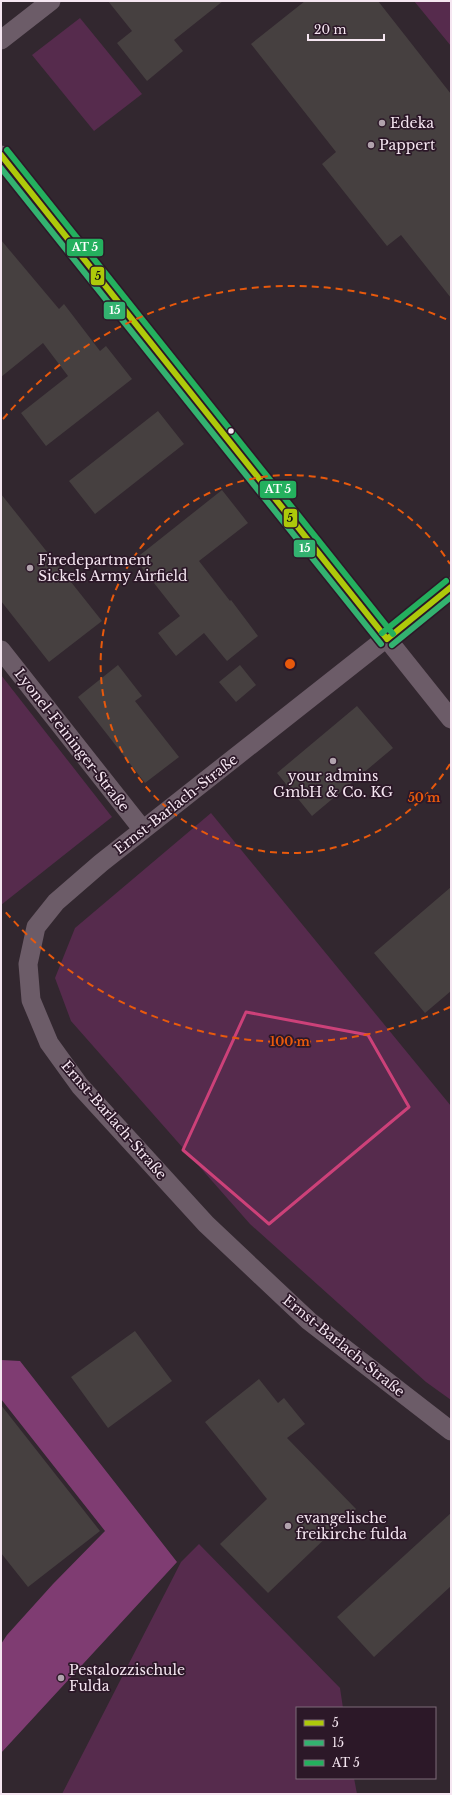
<svg xmlns="http://www.w3.org/2000/svg" width="452" height="1795" font-family="'Libre Baskerville',serif">
  <style>
    .green { fill: #562b4d }
    .forest { fill: #7f3c72 }
    .building { fill: #464040 }
    .lines { fill: none; stroke-linecap: round; stroke-linejoin: round }
    .minor { stroke: #6c5c68; stroke-width: 19 }
    .bus-1-casing { stroke: #2c1828; stroke-width: 9 }
    .bus-2-casing { stroke: #2c1828; stroke-width: 9 }
    .bus-3-casing { stroke: #2c1828; stroke-width: 9 }
    .bus-1 { stroke: #aec90a; stroke-width: 6 }
    .bus-2 { stroke: #33b270; stroke-width: 6 }
    .bus-3 { stroke: #24b05e; stroke-width: 6 }
    .marked { fill: none; stroke: #cc4179; stroke-width: 3; stroke-linejoin: round }
    .ring { fill: none; stroke: #e8590c; stroke-width: 2; stroke-dasharray: 7 5 }
    .poi-dot { fill: #b1a3ad; stroke: #2c1828; stroke-width: 1.5 }
    .bus-dot { fill: #f5e6f1; stroke: #2c1828; stroke-width: 1.5 }
    .labels { text-anchor: middle; stroke-width: 3.5; stroke-linejoin: round; paint-order: stroke }
    .poi-label { font-size: 14px; fill: #f5e6f1; stroke: #2c1828; text-anchor: start }
    .street-label { font-size: 14px; fill: #f5e6f1; stroke: #2c1828 }
    .centre { fill: #e8590c; stroke: #2c1828; stroke-width: 2 }
    .ring-label { font-size: 12px; text-anchor: middle; font-weight: bold; fill: #e8590c; stroke: #2c1828; stroke-width: 3.5; stroke-linejoin: round; paint-order: stroke }
    .line-badge { stroke: #2c1828; stroke-width: 1.5 }
    .badge-label { font-size: 11px; text-anchor: middle; font-weight: bold; fill: #fff }
    .pale-badge-label { font-size: 11px; text-anchor: middle; font-weight: bold; fill: #111 }
  </style>
  <rect width="100%" height="100%" fill="#32272f"/>
  <!-- green -->
  <path class="green" d="M414,1h37v45z
    M80,18l62,76 -48,37 -62,-76z
    M1,675l111,142 -111,88z
    M211,813l240,293v294l-25,-18 -176,-158 -179,-203 -16,-43 20,-50z
    M199,1544l141,144 3,20h-46v70h57l3,16h-295l119,-232z"/>
  <!-- forest -->
  <path class="forest" d="M1,1360l19,1 157,201 -176,191v-109l6,-9 46,-51 52,-53 -104,-132z"/>
  <!-- building -->
  <path class="building" d="M108,1h115l-49,39 9,11 -36,30 -30,-38 15,-12z
    M305,1h73l73,93v204l-50,-63 -14,11 -65,-82 14,-12 -85,-108z
    M1,240l58,69 5,-5 36,47 6,-5 26,33 -86,67 -25,-33 47,-37 -25,-33 -42,34z
    M158,411l26,33 -89,70 -26,-33z
    M222,490l26,33 -49,38 31,40 1,-1 27,36 -31,25 -23,-28 -28,23 -18,-23 22,-17 -45,-57z
    M1,494l101,127 -53,41 -48,-61z
    M118,665l24,31 -7,5 44,56 -34,26 -67,-86z
    M240,665l16,20 -20,17 -17,-20z
    M357,706l36,42 -81,68 -35,-43z
    M451,887v104l-26,22 -51,-60z
    M135,1331l37,50 -64,47 -37,-51z
    M259,1379l19,24 6,-5 21,26 -18,14 69,71 -88,84 -48,-49 47,-45 -62,-77z
    M1,1405l99,126 -72,56 -27,-34z
    M451,1513v73l-77,71 -37,-40z"/>
  <g class="lines">
    <!-- minor -->
    <path class="minor" d="M1,40l50,-39
      M1,155l450,564
      M451,587l-350,276 -45,39 -20,25 -8,37 3,36 18,43 31,43 126,138 103,97 142,110
      M1,650l142,180"/>
    <!-- bus-1 casing -->
    <g class="bus-1-casing">
      <path id="bus-1" d="M1,155l386,484
        M387,639l64,-52"/>
    </g>
    <!-- bus-2 casing -->
    <g class="bus-2-casing">
      <path id="bus-2" d="M1,168l380,476
        M392,645l59,-48"/>
    </g>
    <!-- bus-3 casing -->
    <g class="bus-3-casing">
      <path id="bus-3" d="M7,150l386,484
        M382,633l64,-52"/>
    </g>
    <!-- bus-1 -->
    <use href="#bus-1" class="bus-1"/>
    <!-- bus-2 -->
    <use href="#bus-2" class="bus-2"/>
    <!-- bus-3 -->
    <use href="#bus-3" class="bus-3"/>
  </g>
  <!-- marked area -->
  <path class="marked" d="M246,1012l122,23 41,72 -140,117 -86,-74z"/>
  <!-- distance rings -->
  <g class="ring">
    <path d="M450 764A189 189 0 1 1 450 564"/>
    <path d="M450 1007A378 378 0 0 1 3 909M3 419A378 378 0 0 1 450 321"/>
  </g>
  <!-- markers -->
  <g class="poi-dot">
    <circle cx="382" cy="123" r="4"/>
    <circle cx="371" cy="145" r="4"/>
    <circle cx="30" cy="568" r="4"/>
    <circle cx="333" cy="761" r="4"/>
    <circle cx="288" cy="1526" r="4"/>
    <circle cx="61" cy="1678" r="4"/>
  </g>
  <circle class="bus-dot" cx="231" cy="431" r="3.5"/>
  <g class="labels">
    <!-- poi labels -->
    <g class="poi-label">
      <text x="390" y="128">Edeka</text>
      <text x="379" y="150">Pappert</text>
      <text x="38" y="565">Firedepartment<tspan x="38" dy="16">Sickels Army Airfield</tspan></text>
      <text x="333" y="781" text-anchor="middle">your admins<tspan x="333" dy="16">GmbH &amp; Co. KG</tspan></text>
      <text x="296" y="1523">evangelische<tspan x="296" dy="16">freikirche fulda</tspan></text>
      <text x="69" y="1675">Pestalozzischule<tspan x="69" dy="16">Fulda</tspan></text>
    </g>
    <!-- street labels -->
    <g class="street-label">
      <text transform="translate(72 740) rotate(52)" y="5">Lyonel-Feininger-Straße</text>
      <text transform="translate(176 804) rotate(-38)" y="5">Ernst-Barlach-Straße</text>
      <text transform="translate(114 1120) rotate(49)" y="5">Ernst-Barlach-Straße</text>
      <text transform="translate(344 1346) rotate(39)" y="5">Ernst-Barlach-Straße</text>
    </g>
  </g>
  <circle cx="290" cy="664" r="6" class="centre"/>
  <g class="ring-label">
    <text x="424" y="802">50 m</text>
    <text x="290" y="1046">100 m</text>
  </g>
  <g class="line-badge">
    <rect x="66" y="238" width="38" height="19" rx="4" fill="#24b05e"/>
    <rect x="90" y="266" width="15" height="20" rx="4" fill="#aec90a"/>
    <rect x="103" y="301" width="23" height="19" rx="4" fill="#33b270"/>
    <rect x="259" y="480" width="38" height="19" rx="4" fill="#24b05e"/>
    <rect x="283" y="508" width="15" height="20" rx="4" fill="#aec90a"/>
    <rect x="293" y="539" width="23" height="19" rx="4" fill="#33b270"/>
  </g>
  <g class="badge-label">
    <text x="85" y="251">AT 5</text>
    <text x="115" y="314">15</text>
    <text x="278" y="493">AT 5</text>
    <text x="305" y="552">15</text>
  </g>
  <g class="pale-badge-label">
    <text x="98" y="280">5</text>
    <text x="290" y="522">5</text>
  </g>
  <!-- border -->
  <rect width="452" height="1795" fill="none" stroke="#f5e6f1" stroke-width="4"/>
  <!-- legend -->
  <rect x="296" y="1707" width="140" height="72" fill="#2c1828" stroke="#7c6a78"/>
  <rect x="304" y="1720" width="20" height="6" fill="#aec90a" stroke="#7c6a78"/>
  <text x="332" y="1727" font-size="12" fill="#f5e6f1">5</text>
  <rect x="304" y="1740" width="20" height="6" fill="#33b270" stroke="#7c6a78"/>
  <text x="332" y="1747" font-size="12" fill="#f5e6f1">15</text>
  <rect x="304" y="1760" width="20" height="6" fill="#24b05e" stroke="#7c6a78"/>
  <text x="332" y="1767" font-size="12" fill="#f5e6f1">AT 5</text>
  <!-- scale -->
  <path d="M308 34v6h76v-6" fill="none" stroke="#f5e6f1" stroke-width="2"/>
  <text x="314" y="34" font-size="12" fill="#f5e6f1" stroke="#2c1828" stroke-width="3" paint-order="stroke">20 m</text>
</svg>
